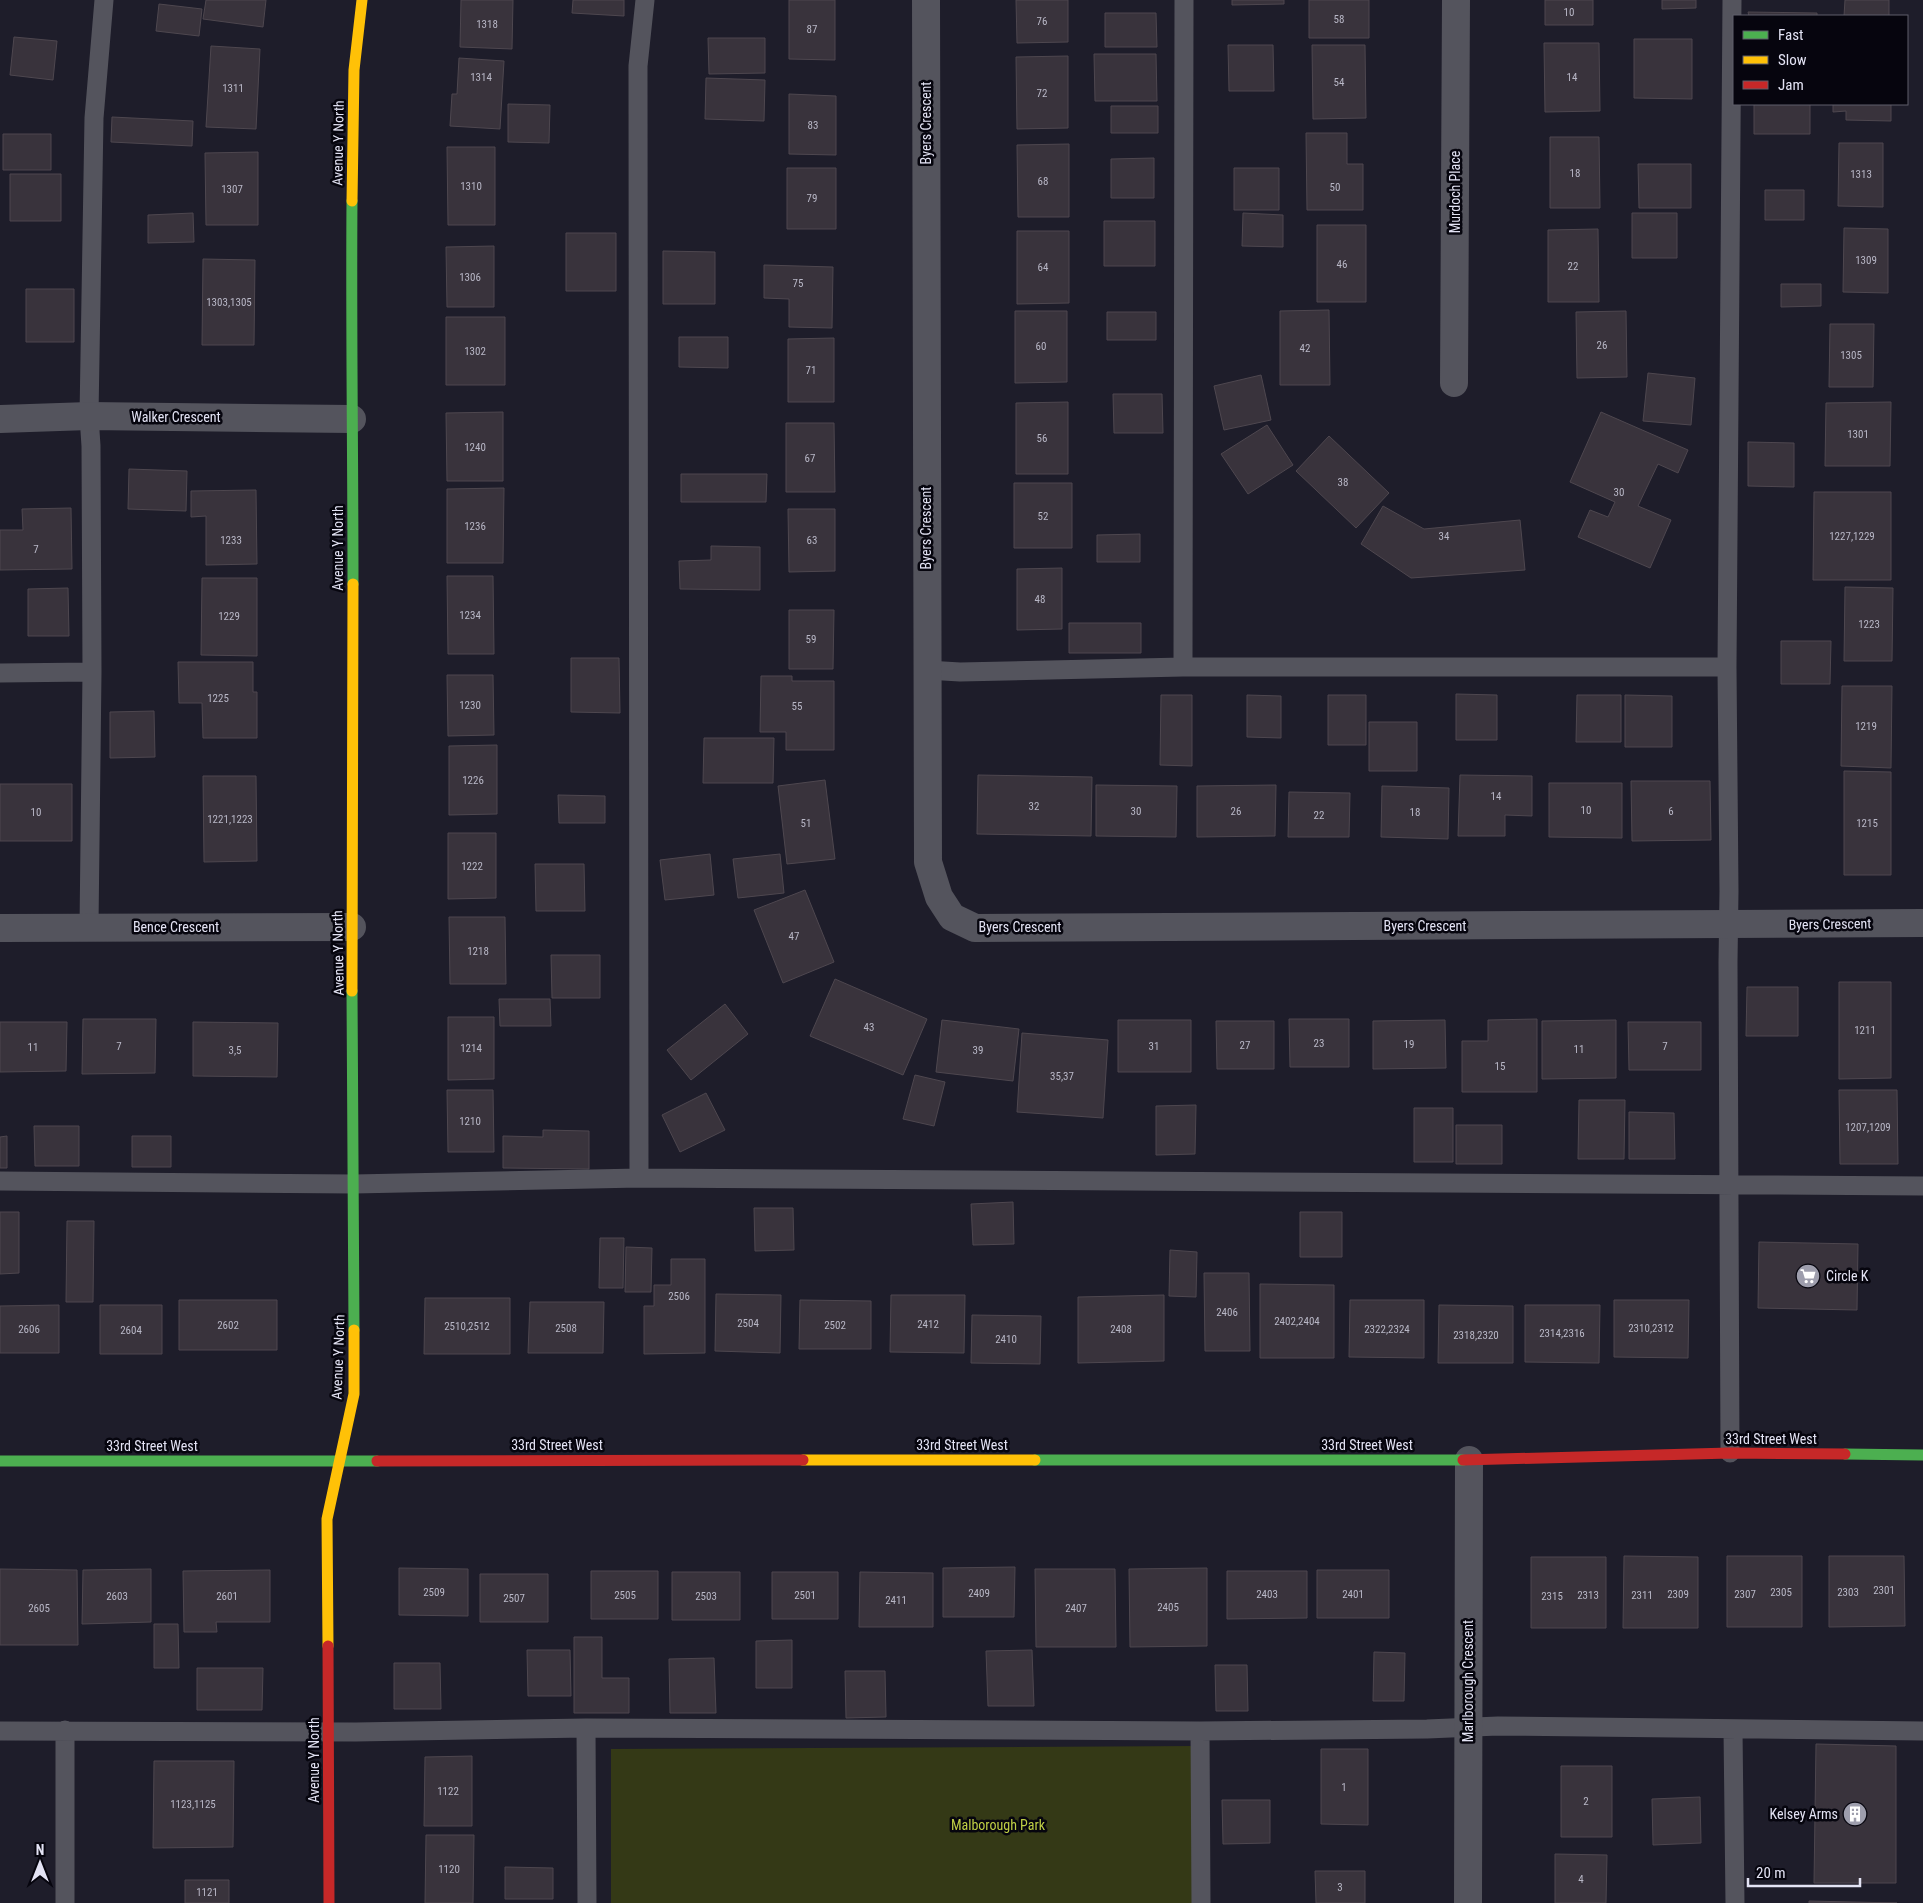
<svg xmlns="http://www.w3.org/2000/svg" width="1923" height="1903" font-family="'Roboto Condensed',sans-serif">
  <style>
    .green { fill: #343916 }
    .building { fill: #39333c; stroke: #4e474f }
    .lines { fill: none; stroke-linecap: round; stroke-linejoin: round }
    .lane { stroke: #54545d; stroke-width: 19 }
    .street { stroke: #54545d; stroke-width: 28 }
    .fast { stroke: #4caf50; stroke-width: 11 }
    .slow { stroke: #ffc107; stroke-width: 11 }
    .jam { stroke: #c62828; stroke-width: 11 }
    .labels { text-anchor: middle; stroke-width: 5; stroke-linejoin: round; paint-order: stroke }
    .number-label { font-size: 11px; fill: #b8b7c6 }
    .street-label { font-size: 14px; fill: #e3e3f4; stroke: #06050e }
    .poi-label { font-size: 14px; fill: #e3e3f4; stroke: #06050e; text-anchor: start }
    .park-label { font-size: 14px; fill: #bfcf45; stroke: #06050e }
  </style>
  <rect width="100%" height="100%" fill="#1e1d2a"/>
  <!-- green -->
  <path class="green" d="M1196,1746v157h-585v-154z"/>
  <!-- building -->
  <path class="building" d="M206,0h60l-3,27 -60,-8z
    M461,0h52l-1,49 -52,-2z
    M573,0h51v16l-52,-3z
    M789,0h46v60l-46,-1z
    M1016,0h52v42l-51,1z
    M1232,0h52v4l-52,1z
    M1309,0h60v38h-60z
    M1545,0h48v25h-48z
    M1662,0h34v8l-34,1z
    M1845,0h44v16h-45z
    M159,4l43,5 -3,27 -43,-5z
    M1748,12l69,1v3h-68z
    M1105,13h51l1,34h-52z
    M14,37l43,4 -4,39 -43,-5z
    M708,38h57v35l-56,1z
    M1634,39h58v60l-58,-1z
    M1544,43h55l1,68 -55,1z
    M1228,45h45l1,46h-45z
    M1312,45h53l1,73 -53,1z
    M211,46l49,3 -4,80 -50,-2z
    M1094,54h62l1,47h-62z
    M1068,56v72l-51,1 -1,-72z
    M459,58l45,3 -4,68 -50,-3 2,-32h5z
    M706,78l59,2 -1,41 -59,-2z
    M789,94l47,2v59l-47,-1z
    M508,104l42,1 -1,38 -41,-1z
    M1754,104h56v30h-56z
    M1833,104h58v17l-45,-1v-9l-13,1z
    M1111,106h47v27h-47z
    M112,117l81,4 -1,25 -81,-4z
    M1306,133h41v31h16v46h-56z
    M3,134h48v36h-48z
    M1550,137h49l1,71h-50z
    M1839,143h44v64l-45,-1z
    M1069,144v73h-51l-1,-72z
    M447,147h48v78h-47z
    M258,152v73h-52l-1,-72z
    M1154,158v40h-43v-39z
    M1638,164h53v44h-52z
    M787,168h49v61h-49z
    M1234,168h45v42h-45z
    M10,174h51v47h-51z
    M1765,190h39v30h-39z
    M193,213l1,29 -46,1v-28z
    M1243,213l40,2v32l-41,-1z
    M1632,213h45v45h-45z
    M1104,221h51v45h-51z
    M1317,225h49v77h-49z
    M1844,228l44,1v64l-45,-1z
    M1598,229l1,73h-51v-72z
    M1017,231h52v72l-52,1z
    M566,233h50v58h-50z
    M494,246v61h-47l-1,-60z
    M663,251l52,1v52h-52z
    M203,259l52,1 -1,85h-52z
    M764,265l69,2 -1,61 -43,-1v-28l-25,-1z
    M1781,284h40v22l-40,1z
    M26,289h48v53h-48z
    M1329,310l1,75h-50v-74z
    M1015,311h52v71l-52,1z
    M1626,311l1,66 -50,1 -1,-66z
    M1107,312h49v28h-49z
    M446,317h59v68h-59z
    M1830,324h44l-1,63h-44z
    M679,337h49v31l-49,-1z
    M834,338v64h-46v-63z
    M1648,373l47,5 -4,47 -48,-4z
    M1261,375l10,45 -47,10 -10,-44z
    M1113,394h49l1,39h-49z
    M1068,402v72h-52v-71z
    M1891,402l-1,64h-65l1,-63z
    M503,412v69h-56l-1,-68z
    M1601,412l87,38 -10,23 -20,-9 -20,42 33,14 -21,48 -72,-31 12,-27 18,7 7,-15 -45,-20z
    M786,423h48l1,69h-49z
    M1267,425l26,40 -45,29 -27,-40z
    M1329,436l60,57 -33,35 -60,-57z
    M1748,442l46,1v44l-46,-1z
    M129,469l58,2 -1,40 -58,-2z
    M681,474h86l-1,28h-85z
    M1014,483h58v65h-58z
    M504,488l-1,75h-56v-74z
    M256,490l1,74 -51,1v-49l-15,1v-26z
    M1814,492h77v88h-78z
    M1383,506l41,23 96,-9 5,50 -114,8 -50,-34z
    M71,508l1,61 -72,1v-40h23l-1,-21z
    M788,509h47v62l-46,1z
    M1140,534v28h-43v-27z
    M711,546l49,1v43l-80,-1 -1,-28 32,-1z
    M1062,568v61l-45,1v-61z
    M447,576h46l1,78h-46z
    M202,578h55v78l-56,-1z
    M1845,587l48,1 -1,73h-48z
    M68,588l1,48h-41v-47z
    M789,610h45l-1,59h-44z
    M1069,623h72v30h-72z
    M1781,641h50l-1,43h-49z
    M571,658h48l1,55 -49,-1z
    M178,662h75v30h4v46h-54l-1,-35h-23z
    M447,675h46l1,60 -46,1z
    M761,676h31v5h42v69h-48v-18h-26z
    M1842,686h50l-1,82 -50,-2z
    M1456,694l41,1v45h-41z
    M1161,695h31v71l-32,-1z
    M1247,695l34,1v42l-34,-1z
    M1328,695h38v50h-38z
    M1577,695h44v47h-45z
    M1625,695l47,1v51h-47z
    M154,711l1,46 -45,1v-46z
    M1369,722h48v49h-48z
    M704,738h70l-1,45h-70z
    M497,745v69l-48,1v-69z
    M1844,771l47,1v103h-47z
    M978,775l114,2 -1,59 -114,-2z
    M1460,775l72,1v40l-27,-1v21h-47z
    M203,776h53l1,85 -53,1z
    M825,780l10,79 -48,5 -9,-78z
    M1631,781h79l1,59 -79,1z
    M1549,783h73v55l-73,-1z
    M0,784h72v57h-72z
    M1096,785l81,1 -1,51 -80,-1z
    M1276,785l-1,51 -78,1v-51z
    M1382,786l67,2 -1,51 -67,-2z
    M1289,792l61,1 -1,44h-61z
    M558,795l47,1v27h-46z
    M448,833h48v65l-48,1z
    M710,854l4,41 -49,5 -5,-40z
    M780,854l4,39 -46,5 -5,-39z
    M535,864h49l1,47h-49z
    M805,890l29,72 -51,21 -29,-73z
    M449,917h56l1,67h-56z
    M551,955h49v43h-48z
    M835,979l92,40 -24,56 -93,-39z
    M1839,982h52v96l-52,1z
    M1747,987h51v49h-52z
    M499,999h51l1,27h-51z
    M725,1004l23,30 -57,46 -24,-30z
    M448,1017h46v62l-46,1z
    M83,1019h73l-1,54 -73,1z
    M1289,1019h60v48h-59z
    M1537,1019v73h-75v-51h26v-21z
    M942,1020l77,9 -6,52 -77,-9z
    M1118,1020h73v52h-73z
    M1445,1020l1,48 -73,1v-48z
    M1616,1020v58l-74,1v-58z
    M1216,1021h58v48h-57z
    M0,1022h67l-1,49 -66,1z
    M193,1022l85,1 -1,54 -84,-1z
    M1628,1022h73v48h-72z
    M1022,1033l86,7 -5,78 -86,-6z
    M915,1075l30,7 -11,44 -31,-7z
    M447,1090h46l1,62h-46z
    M1839,1090h58l1,74h-58z
    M706,1093l19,37 -45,22 -18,-37z
    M1579,1100h46l-1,59h-46z
    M1196,1105l-1,49 -39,1v-49z
    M1414,1108h39v54h-39z
    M1629,1112l45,1 1,46h-46z
    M1456,1125h46v39h-46z
    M34,1126h45v40h-44z
    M543,1130l46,1v38l-86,-1v-32l40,1z
    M7,1136v32h-7v-31z
    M132,1136h39v31h-39z
    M1013,1202l1,42 -41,1 -2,-41z
    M754,1208h39l1,42 -39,1z
    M0,1212h19v61l-19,1z
    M1300,1212h42v45h-42z
    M67,1221h27l-1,81h-27z
    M600,1238h24l-1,50h-24z
    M1759,1242l99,2 -1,66 -99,-2z
    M626,1247l26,1 -1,44h-26z
    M1170,1250l27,2 -1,45 -27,-1z
    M671,1259h34v94l-61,1v-48h10v-21h17z
    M1204,1273h45l1,78h-45z
    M1260,1284l74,1v73h-74z
    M716,1294l65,1 -1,58 -65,-2z
    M891,1295h74l-1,58 -74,-1z
    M1164,1295v66l-86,2v-66z
    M425,1298h85v56h-86z
    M179,1300h98v50h-98z
    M800,1300l71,1v48h-72z
    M1350,1300h74v58l-75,-1z
    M1614,1300h75l-1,58 -74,-1z
    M530,1302h74l-1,51h-75z
    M59,1305v48h-59v-47z
    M100,1305h62v49h-62z
    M1439,1305l74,1v57h-75z
    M1525,1305h75l-1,58 -74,-1z
    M972,1315l69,1 -1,48 -69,-1z
    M1624,1556l74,1v71h-75z
    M1727,1556h75v71h-75z
    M1829,1556h75l1,70 -76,1z
    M1531,1557h75v71h-75z
    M1015,1567l-1,50h-71v-49z
    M399,1568l69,1v47l-69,-1z
    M1207,1568v78l-77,1 -1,-78z
    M0,1569l77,1 1,75h-78z
    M151,1569v53l-69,2 1,-54z
    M1035,1569h80l1,78h-80z
    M270,1570v52h-54l1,10h-33l-1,-61z
    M1317,1570h72v48h-72z
    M591,1571h67v48h-67z
    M1227,1571h80v47l-80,1z
    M672,1572h68v48h-68z
    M772,1572h66v47h-66z
    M860,1572l73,1v54h-74z
    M480,1574h68v48h-68z
    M154,1624h24l1,44h-25z
    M574,1637h28v41h27v35h-55z
    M792,1640v48h-36v-47z
    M527,1650h43l1,46h-43z
    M1032,1650l2,56h-46l-2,-55z
    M1374,1652l31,1 -1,48h-31z
    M714,1658l2,55h-46l-1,-54z
    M394,1663h46l1,46h-47z
    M1215,1665h32l1,46h-32z
    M197,1668h66l-1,42h-65z
    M845,1671h40l1,46 -40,1z
    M1816,1744l80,2v137h-82z
    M1321,1749h47v76l-47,-1z
    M472,1756v70h-48l1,-69z
    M154,1761h80l-1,86 -80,1z
    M1561,1766h51v71h-51z
    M1700,1797l1,46 -48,2 -1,-46z
    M1222,1800h48v43l-47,1z
    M426,1835h48l-1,68h-48z
    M1555,1854l52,1 -1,48h-51z
    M505,1867l48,1v31h-48z
    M1315,1871h50v32h-49z
    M185,1880h44v23h-44z
    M1809,1901l88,2h-88z"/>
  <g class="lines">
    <!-- lane -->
    <path class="lane" d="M1183,667l1,-667
      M927,670l33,2 223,-5h544
      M0,673l92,-1
      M89,927l3,-255 -1,-226 -2,-30 5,-298 10,-118
      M639,1178l-1,-1112 7,-66
      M0,1181l354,3 285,-6 1284,8
      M1730,1453l-2,-491 1,-71 -2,-224 5,-667
      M586,1728l1,175
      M1733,1729l2,174
      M65,1730v173
      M0,1731l356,1 230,-4 614,3 227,-2 71,-3 425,5
      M1200,1731l1,172"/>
    <!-- street -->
    <path class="street" d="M926,0l2,862 11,35 13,20 23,11 948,-5
      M1454,383l2,-383
      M0,419l89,-3 263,3
      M0,928l352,-1
      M1468,1903l1,-443"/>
    <!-- fast -->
    <path class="fast" d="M352,201c-1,128 1,255 1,383
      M352,991l2,339
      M1845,1454l78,1
      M1035,1460h428
      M0,1461h377"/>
    <!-- slow -->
    <path class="slow" d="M352,201l2,-131 8,-70
      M352,991l1,-407
      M803,1460h232
      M328,1646l-1,-127 27,-125v-64"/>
    <!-- jam -->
    <path class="jam" d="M1463,1460l267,-7 115,1
      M377,1461l426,-1
      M328,1646l1,257"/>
  </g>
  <!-- icons -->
  <defs>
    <g id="supermarket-disc" transform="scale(1.25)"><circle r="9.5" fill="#9e9ead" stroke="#06050e"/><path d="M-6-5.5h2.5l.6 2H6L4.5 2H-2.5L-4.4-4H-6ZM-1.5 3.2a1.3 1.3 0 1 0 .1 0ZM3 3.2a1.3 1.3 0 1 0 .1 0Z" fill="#fff"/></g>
    <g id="building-disc" transform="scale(1.25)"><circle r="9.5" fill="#9e9ead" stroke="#06050e"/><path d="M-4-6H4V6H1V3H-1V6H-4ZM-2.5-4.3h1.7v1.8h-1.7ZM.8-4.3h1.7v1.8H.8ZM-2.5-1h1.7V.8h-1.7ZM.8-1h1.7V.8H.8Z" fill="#fff"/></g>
  </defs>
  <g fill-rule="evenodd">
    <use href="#supermarket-disc" x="1808" y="1276"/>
    <use href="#building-disc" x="1855" y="1814"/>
  </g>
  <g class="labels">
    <!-- number labels -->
    <g class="number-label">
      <text x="1569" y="16">10</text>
      <text x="1339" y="23">58</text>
      <text x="1042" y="25">76</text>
      <text x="487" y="28">1318</text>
      <text x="812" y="33">87</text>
      <text x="481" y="81">1314</text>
      <text x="1572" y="81">14</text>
      <text x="1339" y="86">54</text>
      <text x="233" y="92">1311</text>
      <text x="1042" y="97">72</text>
      <text x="813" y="129">83</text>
      <text x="1575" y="177">18</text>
      <text x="1861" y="178">1313</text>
      <text x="1043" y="185">68</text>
      <text x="471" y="190">1310</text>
      <text x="1335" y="191">50</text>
      <text x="232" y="193">1307</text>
      <text x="812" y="202">79</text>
      <text x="1866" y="264">1309</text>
      <text x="1342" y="268">46</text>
      <text x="1573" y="270">22</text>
      <text x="1043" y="271">64</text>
      <text x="470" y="281">1306</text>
      <text x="798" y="287">75</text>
      <text x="229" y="306">1303,1305</text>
      <text x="1602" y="349">26</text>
      <text x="1041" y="350">60</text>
      <text x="1305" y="352">42</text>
      <text x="475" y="355">1302</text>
      <text x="1851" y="359">1305</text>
      <text x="811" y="374">71</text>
      <text x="1858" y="438">1301</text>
      <text x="1042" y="442">56</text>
      <text x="475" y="451">1240</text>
      <text x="810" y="462">67</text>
      <text x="1343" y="486">38</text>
      <text x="1619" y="496">30</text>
      <text x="1043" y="520">52</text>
      <text x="475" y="530">1236</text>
      <text x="1444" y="540">34</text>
      <text x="1852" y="540">1227,1229</text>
      <text x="231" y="544">1233</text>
      <text x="812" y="544">63</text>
      <text x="36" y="553">7</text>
      <text x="1040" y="603">48</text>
      <text x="470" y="619">1234</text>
      <text x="229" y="620">1229</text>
      <text x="1869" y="628">1223</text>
      <text x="811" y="643">59</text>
      <text x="218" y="702">1225</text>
      <text x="470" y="709">1230</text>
      <text x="797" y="710">55</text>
      <text x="1866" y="730">1219</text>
      <text x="473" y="784">1226</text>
      <text x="1496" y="800">14</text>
      <text x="1034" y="810">32</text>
      <text x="1586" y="814">10</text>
      <text x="1136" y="815">30</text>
      <text x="1236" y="815">26</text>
      <text x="1671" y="815">6</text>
      <text x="36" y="816">10</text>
      <text x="1415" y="816">18</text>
      <text x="1319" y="819">22</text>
      <text x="230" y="823">1221,1223</text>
      <text x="806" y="827">51</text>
      <text x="1867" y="827">1215</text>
      <text x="472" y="870">1222</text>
      <text x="794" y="940">47</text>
      <text x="478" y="955">1218</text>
      <text x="869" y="1031">43</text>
      <text x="1865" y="1034">1211</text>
      <text x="1319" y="1047">23</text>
      <text x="1409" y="1048">19</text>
      <text x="1245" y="1049">27</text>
      <text x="119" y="1050">7</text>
      <text x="1154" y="1050">31</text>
      <text x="1665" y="1050">7</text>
      <text x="33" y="1051">11</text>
      <text x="471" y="1052">1214</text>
      <text x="1579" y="1053">11</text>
      <text x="235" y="1054">3,5</text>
      <text x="978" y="1054">39</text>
      <text x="1500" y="1070">15</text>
      <text x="1062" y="1080">35,37</text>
      <text x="470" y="1125">1210</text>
      <text x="1868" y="1131">1207,1209</text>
      <text x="679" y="1300">2506</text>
      <text x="1227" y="1316">2406</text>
      <text x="1297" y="1325">2402,2404</text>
      <text x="748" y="1327">2504</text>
      <text x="928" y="1328">2412</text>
      <text x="228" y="1329">2602</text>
      <text x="835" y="1329">2502</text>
      <text x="467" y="1330">2510,2512</text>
      <text x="566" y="1332">2508</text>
      <text x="1651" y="1332">2310,2312</text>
      <text x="29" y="1333">2606</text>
      <text x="1121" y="1333">2408</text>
      <text x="1387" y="1333">2322,2324</text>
      <text x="131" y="1334">2604</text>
      <text x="1562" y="1337">2314,2316</text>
      <text x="1476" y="1339">2318,2320</text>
      <text x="1006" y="1343">2410</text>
      <text x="1884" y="1594">2301</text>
      <text x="434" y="1596">2509</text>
      <text x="1781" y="1596">2305</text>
      <text x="1848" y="1596">2303</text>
      <text x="979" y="1597">2409</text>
      <text x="1267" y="1598">2403</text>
      <text x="1353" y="1598">2401</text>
      <text x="1678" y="1598">2309</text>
      <text x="1745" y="1598">2307</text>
      <text x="625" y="1599">2505</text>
      <text x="805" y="1599">2501</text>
      <text x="1588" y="1599">2313</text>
      <text x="1642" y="1599">2311</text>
      <text x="117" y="1600">2603</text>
      <text x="227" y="1600">2601</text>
      <text x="706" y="1600">2503</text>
      <text x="1552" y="1600">2315</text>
      <text x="514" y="1602">2507</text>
      <text x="896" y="1604">2411</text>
      <text x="1168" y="1611">2405</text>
      <text x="39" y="1612">2605</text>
      <text x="1076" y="1612">2407</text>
      <text x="1344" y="1791">1</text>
      <text x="448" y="1795">1122</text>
      <text x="1586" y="1805">2</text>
      <text x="193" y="1808">1123,1125</text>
      <text x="449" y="1873">1120</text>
      <text x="1581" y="1883">4</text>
      <text x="1340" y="1891">3</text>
      <text x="207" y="1896">1121</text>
    </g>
    <!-- street labels -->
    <g class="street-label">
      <text transform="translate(926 123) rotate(-90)" y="5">Byers Crescent</text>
      <text transform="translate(338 143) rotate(-89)" y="5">Avenue Y North</text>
      <text transform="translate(1455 192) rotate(-90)" y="5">Murdoch Place</text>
      <text x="176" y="422">Walker Crescent</text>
      <text transform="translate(926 528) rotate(-90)" y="5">Byers Crescent</text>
      <text transform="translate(338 548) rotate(-90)" y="5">Avenue Y North</text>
      <text transform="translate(1830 924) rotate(-1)" y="5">Byers Crescent</text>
      <text x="1425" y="931">Byers Crescent</text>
      <text x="176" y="932">Bence Crescent</text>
      <text x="1020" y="932">Byers Crescent</text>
      <text transform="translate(338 953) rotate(-91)" y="5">Avenue Y North</text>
      <text transform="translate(338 1357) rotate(-88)" y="5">Avenue Y North</text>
      <text x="1771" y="1444">33rd Street West</text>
      <text x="557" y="1450">33rd Street West</text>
      <text x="962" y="1450">33rd Street West</text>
      <text x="1367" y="1450">33rd Street West</text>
      <text x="152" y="1451">33rd Street West</text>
      <text transform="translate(1468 1681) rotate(-90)" y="5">Marlborough Crescent</text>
      <text transform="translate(314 1760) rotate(-90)" y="5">Avenue Y North</text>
    </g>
    <!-- poi labels -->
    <g class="poi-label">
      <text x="1826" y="1281">Circle K</text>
      <text x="1838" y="1819" text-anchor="end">Kelsey Arms</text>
    </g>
    <!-- park labels -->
    <g class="park-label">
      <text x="998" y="1830">Malborough Park</text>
    </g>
  </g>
  <!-- legend -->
  <rect x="1733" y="15" width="175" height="90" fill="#06050e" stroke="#5e5e6a"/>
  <rect x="1743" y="31" width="25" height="8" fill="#4caf50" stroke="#5e5e6a"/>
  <text x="1778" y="40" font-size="15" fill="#e3e3f4">Fast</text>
  <rect x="1743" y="56" width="25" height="8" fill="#ffc107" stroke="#5e5e6a"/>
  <text x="1778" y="65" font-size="15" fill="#e3e3f4">Slow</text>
  <rect x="1743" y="81" width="25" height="8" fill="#c62828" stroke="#5e5e6a"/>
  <text x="1778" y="90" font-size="15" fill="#e3e3f4">Jam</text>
  <!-- north arrow -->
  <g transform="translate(40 1863)" stroke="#06050e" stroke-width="4" paint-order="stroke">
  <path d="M0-4L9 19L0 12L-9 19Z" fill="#e3e3f4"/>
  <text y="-8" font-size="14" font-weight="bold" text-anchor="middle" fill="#e3e3f4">N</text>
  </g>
  <!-- scale -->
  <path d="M1748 1878v8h112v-8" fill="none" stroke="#e3e3f4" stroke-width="2.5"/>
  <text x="1756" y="1878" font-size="15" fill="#e3e3f4" stroke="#06050e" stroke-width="4" paint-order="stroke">20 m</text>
</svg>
